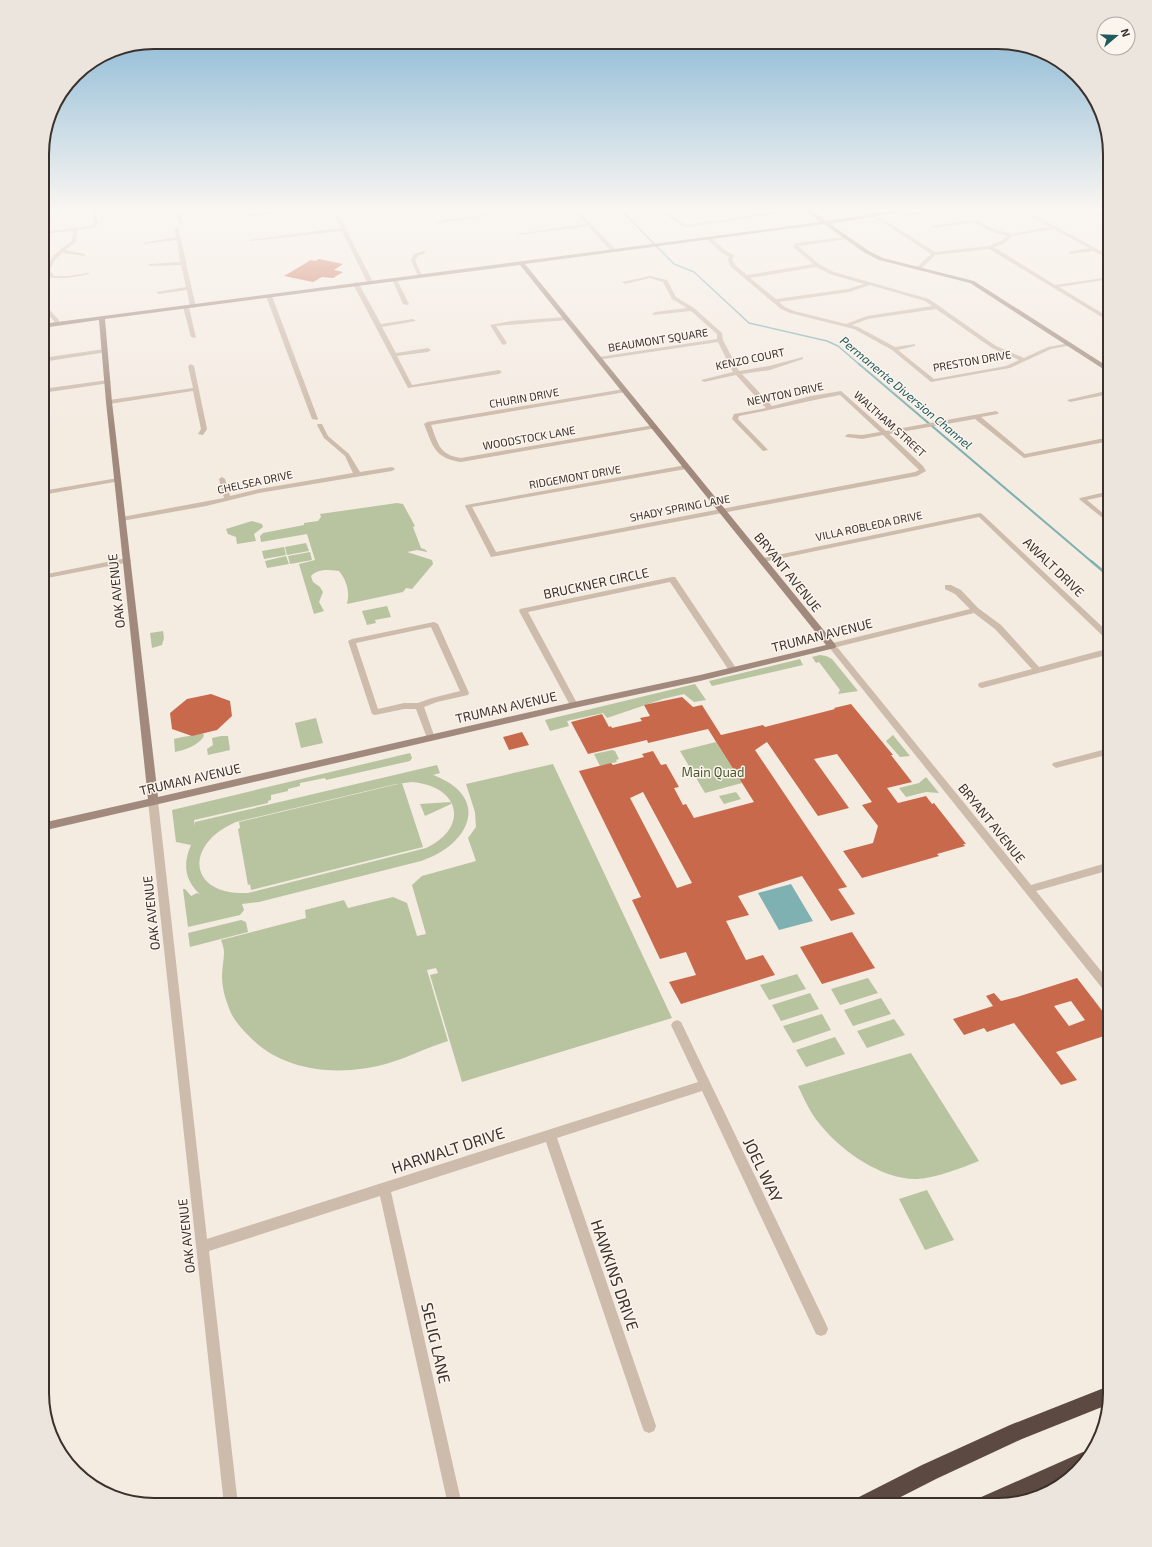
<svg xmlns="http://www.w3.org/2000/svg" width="1152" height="1547" font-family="'Exo 2',sans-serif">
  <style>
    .green { fill: #b8c4a0; fill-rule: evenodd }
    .water { fill: #7fb0b2 }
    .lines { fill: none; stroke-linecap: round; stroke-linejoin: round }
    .stream-far2 { stroke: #7fb0b2; stroke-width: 1.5 }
    .stream-far1 { stroke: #7fb0b2; stroke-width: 2 }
    .stream { stroke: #7fb0b2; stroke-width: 2.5 }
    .building { fill: #c8694b; fill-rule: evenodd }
    .street { fill: #cdbbac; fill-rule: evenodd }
    .secondary { fill: #a18a7d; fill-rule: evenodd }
    .highway { fill: #5c4a42; fill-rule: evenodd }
    .labels { text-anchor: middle; stroke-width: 3; stroke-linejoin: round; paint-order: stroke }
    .far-street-label { font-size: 11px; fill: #3b302b; stroke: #fbf5ee }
    .far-water-label { font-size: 12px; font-style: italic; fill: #1f5a5e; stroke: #fbf5ee }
    .street-label { font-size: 13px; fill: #3b302b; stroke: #fbf5ee }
    .park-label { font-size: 13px; fill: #4a5a2e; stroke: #fbf5ee }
    .near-street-label { font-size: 16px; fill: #3b302b; stroke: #fbf5ee }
    .rim { fill: none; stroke: #3b302b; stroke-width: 2 }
  </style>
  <rect width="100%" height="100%" fill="#f4ebe1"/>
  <!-- green -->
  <path class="green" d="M397,503l6,1 12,22 -2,1 8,21 5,2 1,2 -10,-2 -10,2 25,8 1,4 -21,25 -6,-1 -3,4 -56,12c3,-12 0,-23 -8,-33 -10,-1 -20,-3 -28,5l2,6 7,5 3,5 -4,10 5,9 -10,3 -15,-50 16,-4 -8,-26 -46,8 -1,-6 3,-3 41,-8v-2l14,-2 3,-4 -1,-3z
    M252,521l10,3 1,3 -9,7 2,7 -19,3 -1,-7 -8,-3 -2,-5z
    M306,543l3,8 -22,4 -2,-8z
    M284,547l2,8 -22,4 -2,-8z
    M310,552l2,8 -22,4 -2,-8z
    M286,556l3,8 -22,4 -2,-7z
    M387,606l4,11 -16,3 1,3 -9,2 -5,-14z
    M163,631l1,7 -2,7 -10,3 -2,-15z
    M820,655l6,1 6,3 26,32 -20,3 2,-4 -21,-28 -3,1 -4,-6z
    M800,659l3,6 -91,21 -3,-5z
    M695,684l11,16 -12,2 -10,-8 -21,5 -56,19 -4,-5 -36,8 2,5 -19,5 -5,-11z
    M316,718l7,25 -22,5 -6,-25z
    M203,733l1,3c-5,9 -19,14 -29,16l-1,-13c10,-3 19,-3 29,-6z
    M893,735l17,21 -10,1 -14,-16z
    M221,736h7l2,14 -22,5 -1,-6 6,-4 -1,-7z
    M716,742l26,41 -37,10 -25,-42z
    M612,750l3,1 4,8 -3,1 1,2 -17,4 -6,-12z
    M410,753l2,5 -2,3 -84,19 -1,-2 -25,5v3l-12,3v2l-17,4v5l-3,1v2l-74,17 1,6v-4l242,-57 3,8 -7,2c59,22 37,70 -12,86l-162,41 -17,2 2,6 -4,5 -52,12 -5,-38h2l6,7 6,-3 3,1c-16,-14 -17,-31 -9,-49l-15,-3 -4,-32zM412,782c48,4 58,45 14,66l-178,45c-61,3 -64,-49 -12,-71l160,-38z
    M553,764l119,254 -210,64 -32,-107 8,-2 -2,-5 -9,2 21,71c-20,6 -39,16 -59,22 -48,14 -106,10 -141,-28 -7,-7 -16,-17 -19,-27 -4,-10 -7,-21 -7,-32 0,-8 2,-17 2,-24 0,-4 -2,-9 -3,-12l85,-22 -1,-8 39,-10 4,8 45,-11 14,6 10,33 9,-2 -14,-49 10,-9 54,-15 -8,-23 8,-11 -1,-15 -9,-28z
    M926,777l13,16 -13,-1 -20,5 -7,-9 20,-5z
    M402,783l21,64 -172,43 -1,-6 -2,1 -10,-56 2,-1 -1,-6z
    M736,792l5,7 -17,5 -5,-8z
    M451,802v2l-26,12 -5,-12z
    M241,920l5,2 2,10 -58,15 -2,-14z
    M797,974l9,15 -37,11 -9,-15z
    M868,978l10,15 -38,12 -9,-16z
    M810,993l9,16 -38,12 -9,-16z
    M881,998l10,16 -38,12 -9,-16z
    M822,1014l9,16 -38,13 -10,-17z
    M894,1019l11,16 -38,13 -10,-17z
    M835,1037l10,17 -39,13 -10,-17z
    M911,1053l68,108c-18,7 -43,17 -62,18 -33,1 -73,-26 -94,-51 -11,-12 -18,-27 -25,-42z
    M927,1190l27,50 -29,10 -26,-51z"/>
  <!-- water -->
  <path class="water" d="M791,884l22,37 -34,9 -21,-37z"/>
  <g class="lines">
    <!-- stream-far2 -->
    <path class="stream-far2" d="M621,210l53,54 20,8 55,51 78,18 11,5 22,19"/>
    <!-- stream-far1 -->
    <path class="stream-far1" d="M859,364l233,198"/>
    <!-- stream -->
    <path class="stream" d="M1091,561l19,16"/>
  </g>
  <!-- building -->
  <path class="building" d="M319,259l24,5 -9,6 9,2 -10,6 -11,-1 -9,5 -29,-6 27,-16 4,1z
    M211,694l19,7 2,15 -15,14 -25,6 -20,-7 -2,-16 17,-14z
    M682,697l11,10 9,-2 19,30 42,-10 2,2 70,-18 -1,-1 17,-4 42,51h-2l21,27 -25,6 11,15 28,-7 6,8 2,-1 32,41h-3l2,2 -28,8 2,2 -77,22 -19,-27 30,-8 5,-17 -16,-21 10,-3 -35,-48 -23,5 35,49 -31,8 -51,-74 -12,8 92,137 -9,2 17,25 -24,7 -29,-45 -64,20 11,19 -23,6 20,39 17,-5 12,20 -94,29 -12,-22 27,-7 -10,-23 -26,7 -28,-59 9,-3 -62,-126 32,-8 2,2 31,-8 -2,-3 11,-3 8,14 5,-1 13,23 -5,1 9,17 3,-1 8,14 60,-16 -46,-73 -60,14 -1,-3 -59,14 -17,-32 31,-8 7,13 2,-1 1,2 30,-7 -2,-3 10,-2 -6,-11zM643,792l49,91 -15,5 -47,-90z
    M522,732l7,13 -20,5 -6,-13z
    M852,932l23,36 -53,16 -22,-37z
    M1077,978l33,43v13l-54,18 21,28 -16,5 -47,-62 -27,9 -3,-4 -20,7 -11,-16 40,-13 -7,-10 8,-3 7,8 16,-4zM1071,1001l14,19 -16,6 -15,-20z"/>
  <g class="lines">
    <!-- street -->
    <path class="street" d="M92,210h4l2,14 -4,4 -17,2 -1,12 -11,8 20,4v2l-23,-3 -8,8 -4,9 4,6h14l20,-3 2,1 -22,4h-17l-5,-8c4,-14 14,-21 26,-29l1,-10 -31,3v-2l49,-6 3,-2z
      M176,210h4l3,14 -4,-1z
      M284,210h17l-61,8 -2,-1z
      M332,210h4l37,72 -1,1 -5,-1 -25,-51 -91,10 -2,-1 92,-12z
      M494,210h7l-25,9 -28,2 -9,3 -2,-1 10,-4 28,-2z
      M573,210h5l38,40v2h-4l-24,-26 -69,9 -2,-1 69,-10z
      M662,210h5l3,4 16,11 103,-15h15l-119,17 -19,-11z
      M1087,210h6l17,9v3z
      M1031,213l79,43v3l-17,-8 -24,3v-2l20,-4 -35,-19 -42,7 -7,7 -11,4 61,38 55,-8v2l-51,8 51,31v4l-121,-73 -54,6 -14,14h-4v-2l14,-13 -55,-36 4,-1 55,35 54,-6 12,-5 7,-5 -18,-5 -16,-9 -40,6 -2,-2 43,-6 19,9 17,5 39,-7 -21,-12z
      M174,227l4,1c7,25 11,52 18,78l-3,2 -3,-2 -3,-16 -28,4 -3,-2 30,-5 -5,-22 -31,1 -2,-1 2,-1 30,-2 -3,-22 -33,4 -2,-1 34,-6z
      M845,237h2v2l-49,7 21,18 15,8 95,27 67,47 28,12 24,-11 22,-4 3,2 -22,4 -41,19 -79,14 -39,-32 -38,-21 -64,-16 -9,-4 -50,-42 -3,-7 1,-3 -7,-4 -15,-14 4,-1 15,13 8,4 -2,5 3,5 12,10 66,-11 -20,-17 2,-4zM816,267l14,7 34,10 -16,5 -72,10 -26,-21zM870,285l55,16 7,5 -65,10 -21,8 -52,-13 -9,-4 -6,-5 70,-10zM936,309l56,39 27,12 -13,6 -72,13 -36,-29 17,-4v-2l-20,3 -37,-20 -6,-2 16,-6z
      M423,251h2v2l-7,3 -3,4 7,16 -2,1 -2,-1 -7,-16 3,-6z
      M650,276l17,4 9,17 18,11 28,25 1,7 16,31 30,-5 34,-9v2l-33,11 -28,4 30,32 39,-10 30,-5 45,40 110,-20 3,2 -1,1 -17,3 44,37 85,-17v4l-86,17 -49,-39 -86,15 34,32 3,5 -9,5 -426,81 -26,-51 1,-1 220,-40 3,2 -3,2 -214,38 24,45 419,-80 4,-2 -36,-35 -21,4 -16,-2 -1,-1 3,-2 14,1 18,-3 -40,-37c-34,6 -67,15 -101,21l-1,3 30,31 -5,1 -31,-32 2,-5 32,-6 -30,-33 -32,7 -3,-2 32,-8 -15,-30 -121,18 -1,-1 3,-2 118,-18v-5l-26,-23 -38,4 -1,-1 3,-2 32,-4 -15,-9 -9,-17 -13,-4 -25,6 -3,-2z
      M392,279l5,1 12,24 -1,1 -5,-1z
      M356,282l3,2 22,40 32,-5 3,2 -34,6 14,26 32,-5 3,2 -3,2 -31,4 15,29 87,-15 3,2 -3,2 -91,14 -55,-104z
      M269,294l3,2 46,123 -1,1 -5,-1 -46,-123z
      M186,305l3,2 7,31 -5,-1 -8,-30z
      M42,306h4l13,14v5h-4l-1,-4 -12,-13z
      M566,317l3,2 -1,1 -72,6 11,17 -3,2 -2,-1 -12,-19 21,-4z
      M105,349l2,1v2l-65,10v-4z
      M191,364l3,2 13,63 -4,6 -5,-1 3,-5 -8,-38 -84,13 -3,-2 3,-2 84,-12 -5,-22z
      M108,380l3,2 -1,1 -68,10v-4z
      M624,389l2,1v2l-195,33c7,18 8,30 30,33l193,-33 2,1v2l-195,34c-27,-4 -28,-16 -37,-38l3,-2z
      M1110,390v4l-40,8 -3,-2z
      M318,424h4l6,12 21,18 11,18 32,-5 3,2 -3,2 -133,22 -53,13 -84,15 -3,-2 3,-2 102,-19 -5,-19 3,-2 3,2 5,17 29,-7 94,-16 -8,-17 -21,-18 -7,-13z
      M118,478l2,1v2l-78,14v-4z
      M1110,491v4l-23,5 23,19v5l-31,-25 1,-1z
      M980,513l2,1 128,120v6h-3l-128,-123 -216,45 -4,-2 4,-2z
      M127,558l4,2 -1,2 -88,17v-4z
      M672,577h3l61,91 1,2 -1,2h-6l-60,-90 -142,30 50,93 -1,2h-6l-52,-96 1,-2z
      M945,585h6l10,5 17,18 23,17 38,42 71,-19v6l-128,34 -3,-1 -1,-2 1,-2 53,-14 -37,-40 -21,-16 -137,34 194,238 79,-23v8l-74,21 74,91v13l-4,-2 -278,-347 1,-2 141,-35 -15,-15 -10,-5z
      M434,622l4,2 31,69 -1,2 -31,7 -13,5 11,31 -4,3 -4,-3 -11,-29h-12l-29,6 -3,-1 -24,-73 4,-2zM431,627l29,64 -28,7 -14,5h-14l-26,6 -22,-66z
      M1110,748v6l-54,14 -4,-3 1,-2z
      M153,798l5,3 49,438 491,-157 -27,-57 2,-3 4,-2 4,2 145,302 2,5 -2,5 -5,2 -5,-2 -114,-243 -145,47 99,288 -2,5 -5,2 -5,-2 -2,-5 -96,-284 -155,50 71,313h-14l-68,-309 -171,55 29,254h-14l-76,-704z"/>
    <!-- secondary -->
    <path class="secondary" d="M805,210h6l15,11 73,-11h15l-84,14 39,27 14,7 91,23 136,87v5l-2,-1 -138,-89 -91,-23 -14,-7 -41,-29 -299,40 310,380 1,2 -1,2 -135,33 -126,27 -532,123v-8l106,-24 -42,-397 -7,-82 -57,8v-4l779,-102zM520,265l306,380 -126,30 -126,27 -416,95 -46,-395 -7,-83z
      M927,210h14l-34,6 -2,-1z"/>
    <!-- highway -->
    <path class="highway" d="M1109,1386l1,7 -3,12 -85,34 -86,40 -51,26h-31l3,-7 65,-33 88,-40z
      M1083,1452l6,3 -23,24 -34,16 -34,10h-22l3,-7z"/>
  </g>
  <!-- sky -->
  <linearGradient id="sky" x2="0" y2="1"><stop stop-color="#7eb2d2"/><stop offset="0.49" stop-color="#faf6f2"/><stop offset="1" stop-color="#faf6f2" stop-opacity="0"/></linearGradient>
  <rect width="1152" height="427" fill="url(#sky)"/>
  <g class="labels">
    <!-- far-street labels -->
    <g class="far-street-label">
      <text transform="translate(658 340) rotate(-9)" y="4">BEAUMONT SQUARE</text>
      <text transform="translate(750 359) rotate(-12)" y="4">KENZO COURT</text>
      <text transform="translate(972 361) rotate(-10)" y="4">PRESTON DRIVE</text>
      <text transform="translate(785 394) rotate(-12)" y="4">NEWTON DRIVE</text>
      <text transform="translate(524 398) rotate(-10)" y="4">CHURIN DRIVE</text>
      <text transform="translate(890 424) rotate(42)" y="4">WALTHAM STREET</text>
      <text transform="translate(529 438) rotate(-10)" y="4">WOODSTOCK LANE</text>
      <text transform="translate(575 477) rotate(-10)" y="4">RIDGEMONT DRIVE</text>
      <text transform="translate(255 482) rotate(-12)" y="4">CHELSEA DRIVE</text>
      <text transform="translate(680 508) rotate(-11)" y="4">SHADY SPRING LANE</text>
      <text transform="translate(869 526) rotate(-12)" y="4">VILLA ROBLEDA DRIVE</text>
    </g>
    <!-- far-water labels -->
    <g class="far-water-label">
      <text transform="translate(906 393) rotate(40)" y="4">Permanente Diversion Channel</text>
    </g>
    <!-- street labels -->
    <g class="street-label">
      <text transform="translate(1054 567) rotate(44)" y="5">AWALT DRIVE</text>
      <text transform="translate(788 572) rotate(51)" y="5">BRYANT AVENUE</text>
      <text transform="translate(596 583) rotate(-12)" y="5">BRUCKNER CIRCLE</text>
      <text transform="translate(116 591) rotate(-96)" y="5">OAK AVENUE</text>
      <text transform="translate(822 635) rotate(-14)" y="5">TRUMAN AVENUE</text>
      <text transform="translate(506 707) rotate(-13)" y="5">TRUMAN AVENUE</text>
      <text transform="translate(190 779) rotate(-13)" y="5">TRUMAN AVENUE</text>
      <text transform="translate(992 823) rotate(51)" y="5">BRYANT AVENUE</text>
      <text transform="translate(151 913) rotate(-96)" y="5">OAK AVENUE</text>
      <text transform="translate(186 1236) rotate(-96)" y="5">OAK AVENUE</text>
    </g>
    <!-- park labels -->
    <g class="park-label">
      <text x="713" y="777">Main Quad</text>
    </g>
    <!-- near-street labels -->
    <g class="near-street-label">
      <text transform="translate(448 1150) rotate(-18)" y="6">HARWALT DRIVE</text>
      <text transform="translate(763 1170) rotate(64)" y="6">JOEL WAY</text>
      <text transform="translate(615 1275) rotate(71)" y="6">HAWKINS DRIVE</text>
      <text transform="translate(436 1343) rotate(77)" y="6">SELIG LANE</text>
    </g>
  </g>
  <!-- crop -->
  <path d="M0 0H1152V1547H0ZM154 49H998A105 105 0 0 1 1103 154V1393A105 105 0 0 1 998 1498H154A105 105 0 0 1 49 1393V154A105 105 0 0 1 154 49Z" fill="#ece5de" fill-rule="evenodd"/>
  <path class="rim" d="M154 49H998A105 105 0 0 1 1103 154V1393A105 105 0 0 1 998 1498H154A105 105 0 0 1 49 1393V154A105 105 0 0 1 154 49Z"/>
  <!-- north arrow -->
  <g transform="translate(1116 36) rotate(71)"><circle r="19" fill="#fbf5ee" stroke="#aea6a0"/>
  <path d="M0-3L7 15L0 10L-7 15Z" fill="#1f5a5e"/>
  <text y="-6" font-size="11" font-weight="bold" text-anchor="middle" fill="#3b302b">N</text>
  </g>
</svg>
